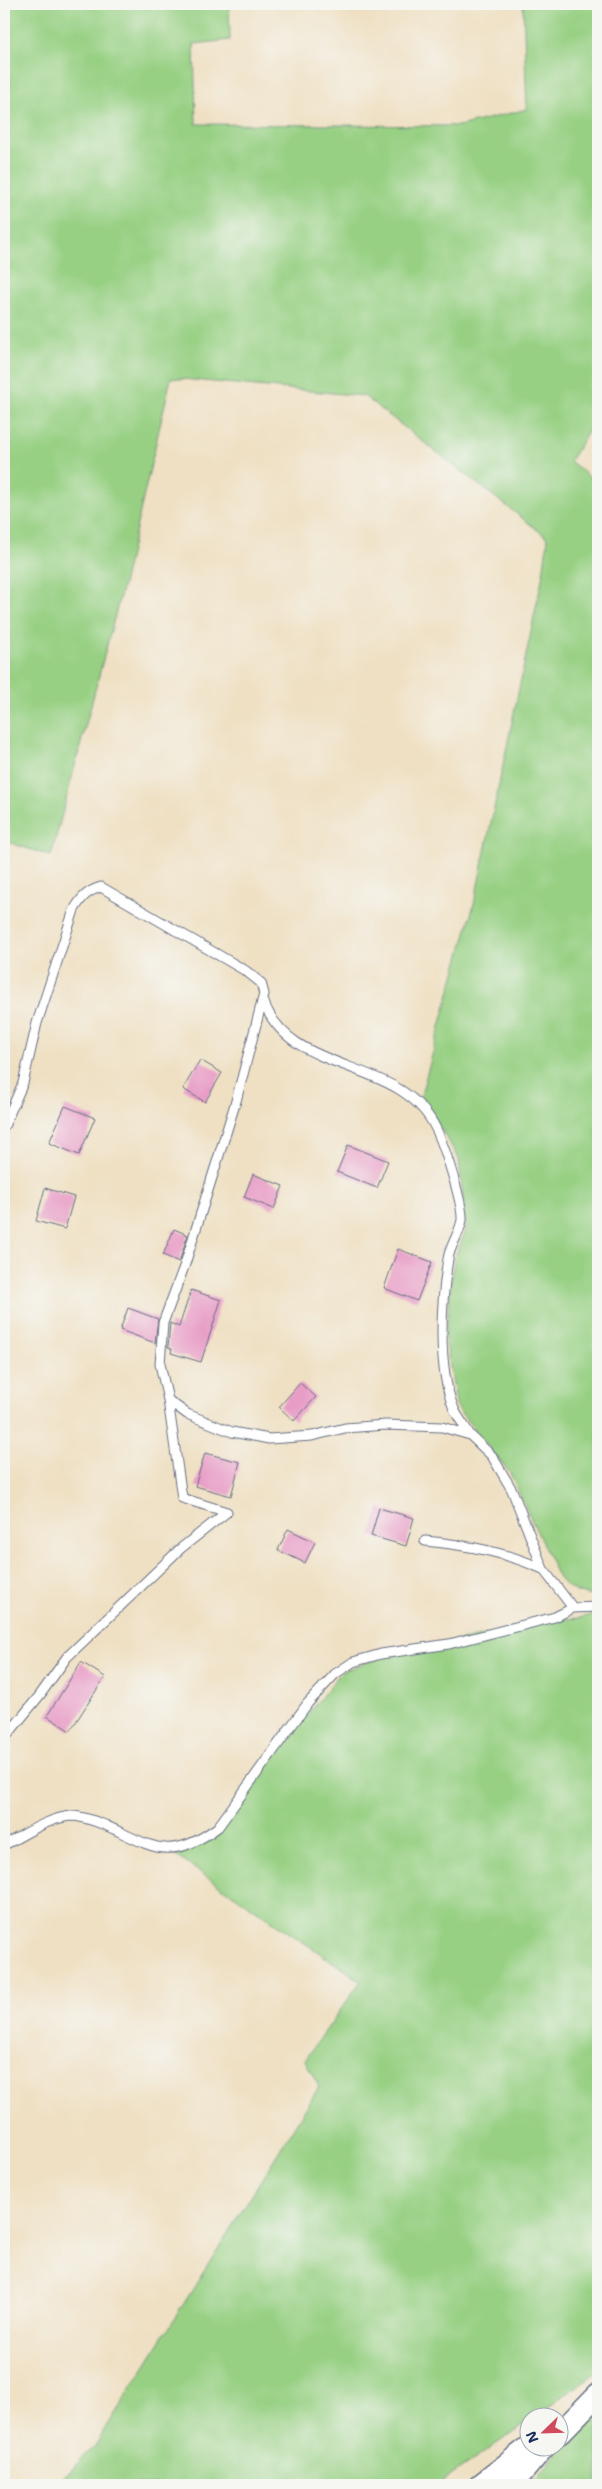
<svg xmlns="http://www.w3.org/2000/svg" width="602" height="2489" font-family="'Shantell Sans',sans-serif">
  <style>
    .green { fill: #97d083; stroke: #598070 }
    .building { fill: #e89dc6 }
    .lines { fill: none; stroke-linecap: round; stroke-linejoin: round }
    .service-casing { stroke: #656d81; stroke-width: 11 }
    .tertiary-casing { stroke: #656d81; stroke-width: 24 }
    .service { stroke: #fff; stroke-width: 9 }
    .tertiary { stroke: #fff; stroke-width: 21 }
  </style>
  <rect width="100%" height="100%" fill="#f6f6f2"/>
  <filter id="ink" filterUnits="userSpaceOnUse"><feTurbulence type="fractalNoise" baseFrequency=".02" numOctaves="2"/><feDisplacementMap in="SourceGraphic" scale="10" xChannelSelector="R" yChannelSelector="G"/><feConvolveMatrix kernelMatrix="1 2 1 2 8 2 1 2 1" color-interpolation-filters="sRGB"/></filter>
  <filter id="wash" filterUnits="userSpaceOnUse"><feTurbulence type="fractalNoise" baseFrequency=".0096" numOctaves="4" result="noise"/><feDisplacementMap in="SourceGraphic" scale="20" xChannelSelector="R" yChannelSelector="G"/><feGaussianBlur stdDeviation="1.12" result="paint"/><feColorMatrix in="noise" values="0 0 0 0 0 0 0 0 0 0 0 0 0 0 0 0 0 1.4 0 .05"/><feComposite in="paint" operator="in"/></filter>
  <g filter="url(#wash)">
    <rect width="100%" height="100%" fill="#efe0c3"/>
    <!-- green -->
    <path class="green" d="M4,4h225l1,36 -36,4 2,80 263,2 68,-17 -4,-105h75v411l-28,46 28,23v1112c-16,0 -30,-6 -40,-19l-48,-104 -53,-65 -12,-71 9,-78 12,-29 -7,-71 -38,-64 53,-191 69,-330 5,-36 -184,-142 -193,-18 -48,207 -72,271 -47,-15z
      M598,1613v758l-62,45h-6l-1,5 -91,64h-383l40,-39 224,-359 -14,-27 56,-79 -191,-129 36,-10 136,-171 37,-13 174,-38 27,-2z
      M598,2411v74h-68l60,-68z"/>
    <g id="blocks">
      <!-- building -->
      <path class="building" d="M200,1060l22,13 -17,29 -22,-13z
        M65,1106l30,12 -16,37 -30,-12z
        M348,1145l40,16 -11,27 -40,-16z
        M253,1174l30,12 -9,23 -30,-12z
        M45,1188l29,9 -9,32 -29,-8z
        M174,1229l14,6 -9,27 -16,-7z
        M398,1249l34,13 -15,39 -33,-13z
        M191,1290l30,10 -20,62 -30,-9 1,-4 -4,-2 2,-24 9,4z
        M128,1308l30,11 -3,24 -35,-13z
        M300,1383l16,14 -22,24 -15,-14z
        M205,1453l35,9 -9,34 -36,-10z
        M379,1508l35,10 -8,28 -35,-10z
        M288,1529l27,13 -10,21 -27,-13z
        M81,1662l24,15 -35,54 -23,-15z"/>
    </g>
  </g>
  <g filter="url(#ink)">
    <use href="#blocks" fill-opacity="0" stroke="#656d81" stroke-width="1"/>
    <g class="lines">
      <!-- service casing -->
      <g class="service-casing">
        <path id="service" d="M263,1000c27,78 138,55 173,129 8,16 27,74 26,91 -2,13 -12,25 -14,39 -7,44 -11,108 6,150 4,9 11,17 16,26
          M4,1126l19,-43 14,-60 37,-113c7,-12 13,-19 27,-23l145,84 15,12 3,11 -28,107 -51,163 -22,59 -3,41 8,36 19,14 45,18 37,7 43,-3 33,-8 41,-3 56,2 28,8 22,21 20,34 31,79 30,39 25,-1
          M425,1541c42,4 80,11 118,28
          M4,1739l36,-44 27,-38 113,-108 47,-37 -45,-14 -14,-98
          M4,1845c20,-10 44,-27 67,-29 11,0 24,5 34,9 48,22 65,38 113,2l90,-124 27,-29 18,-12 28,-8 68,-10 106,-27 18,-9"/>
      </g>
      <!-- tertiary casing -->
      <g class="tertiary-casing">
        <path id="tertiary" d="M560,2433l38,-39
          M480,2485l50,-39
          M512,2485l33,-39"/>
      </g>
      <!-- service -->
      <use href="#service" class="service"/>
      <!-- tertiary -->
      <use href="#tertiary" class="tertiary"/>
    </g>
  </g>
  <!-- margin -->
  <rect width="602" height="2489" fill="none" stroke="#f6f6f2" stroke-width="20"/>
  <!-- north arrow -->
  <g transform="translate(544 2432) rotate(247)"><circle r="24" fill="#f6f6f2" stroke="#9ea6b7"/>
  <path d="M0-4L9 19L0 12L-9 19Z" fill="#d1495b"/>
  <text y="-8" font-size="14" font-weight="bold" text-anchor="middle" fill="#1b2f5e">N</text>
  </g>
</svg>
